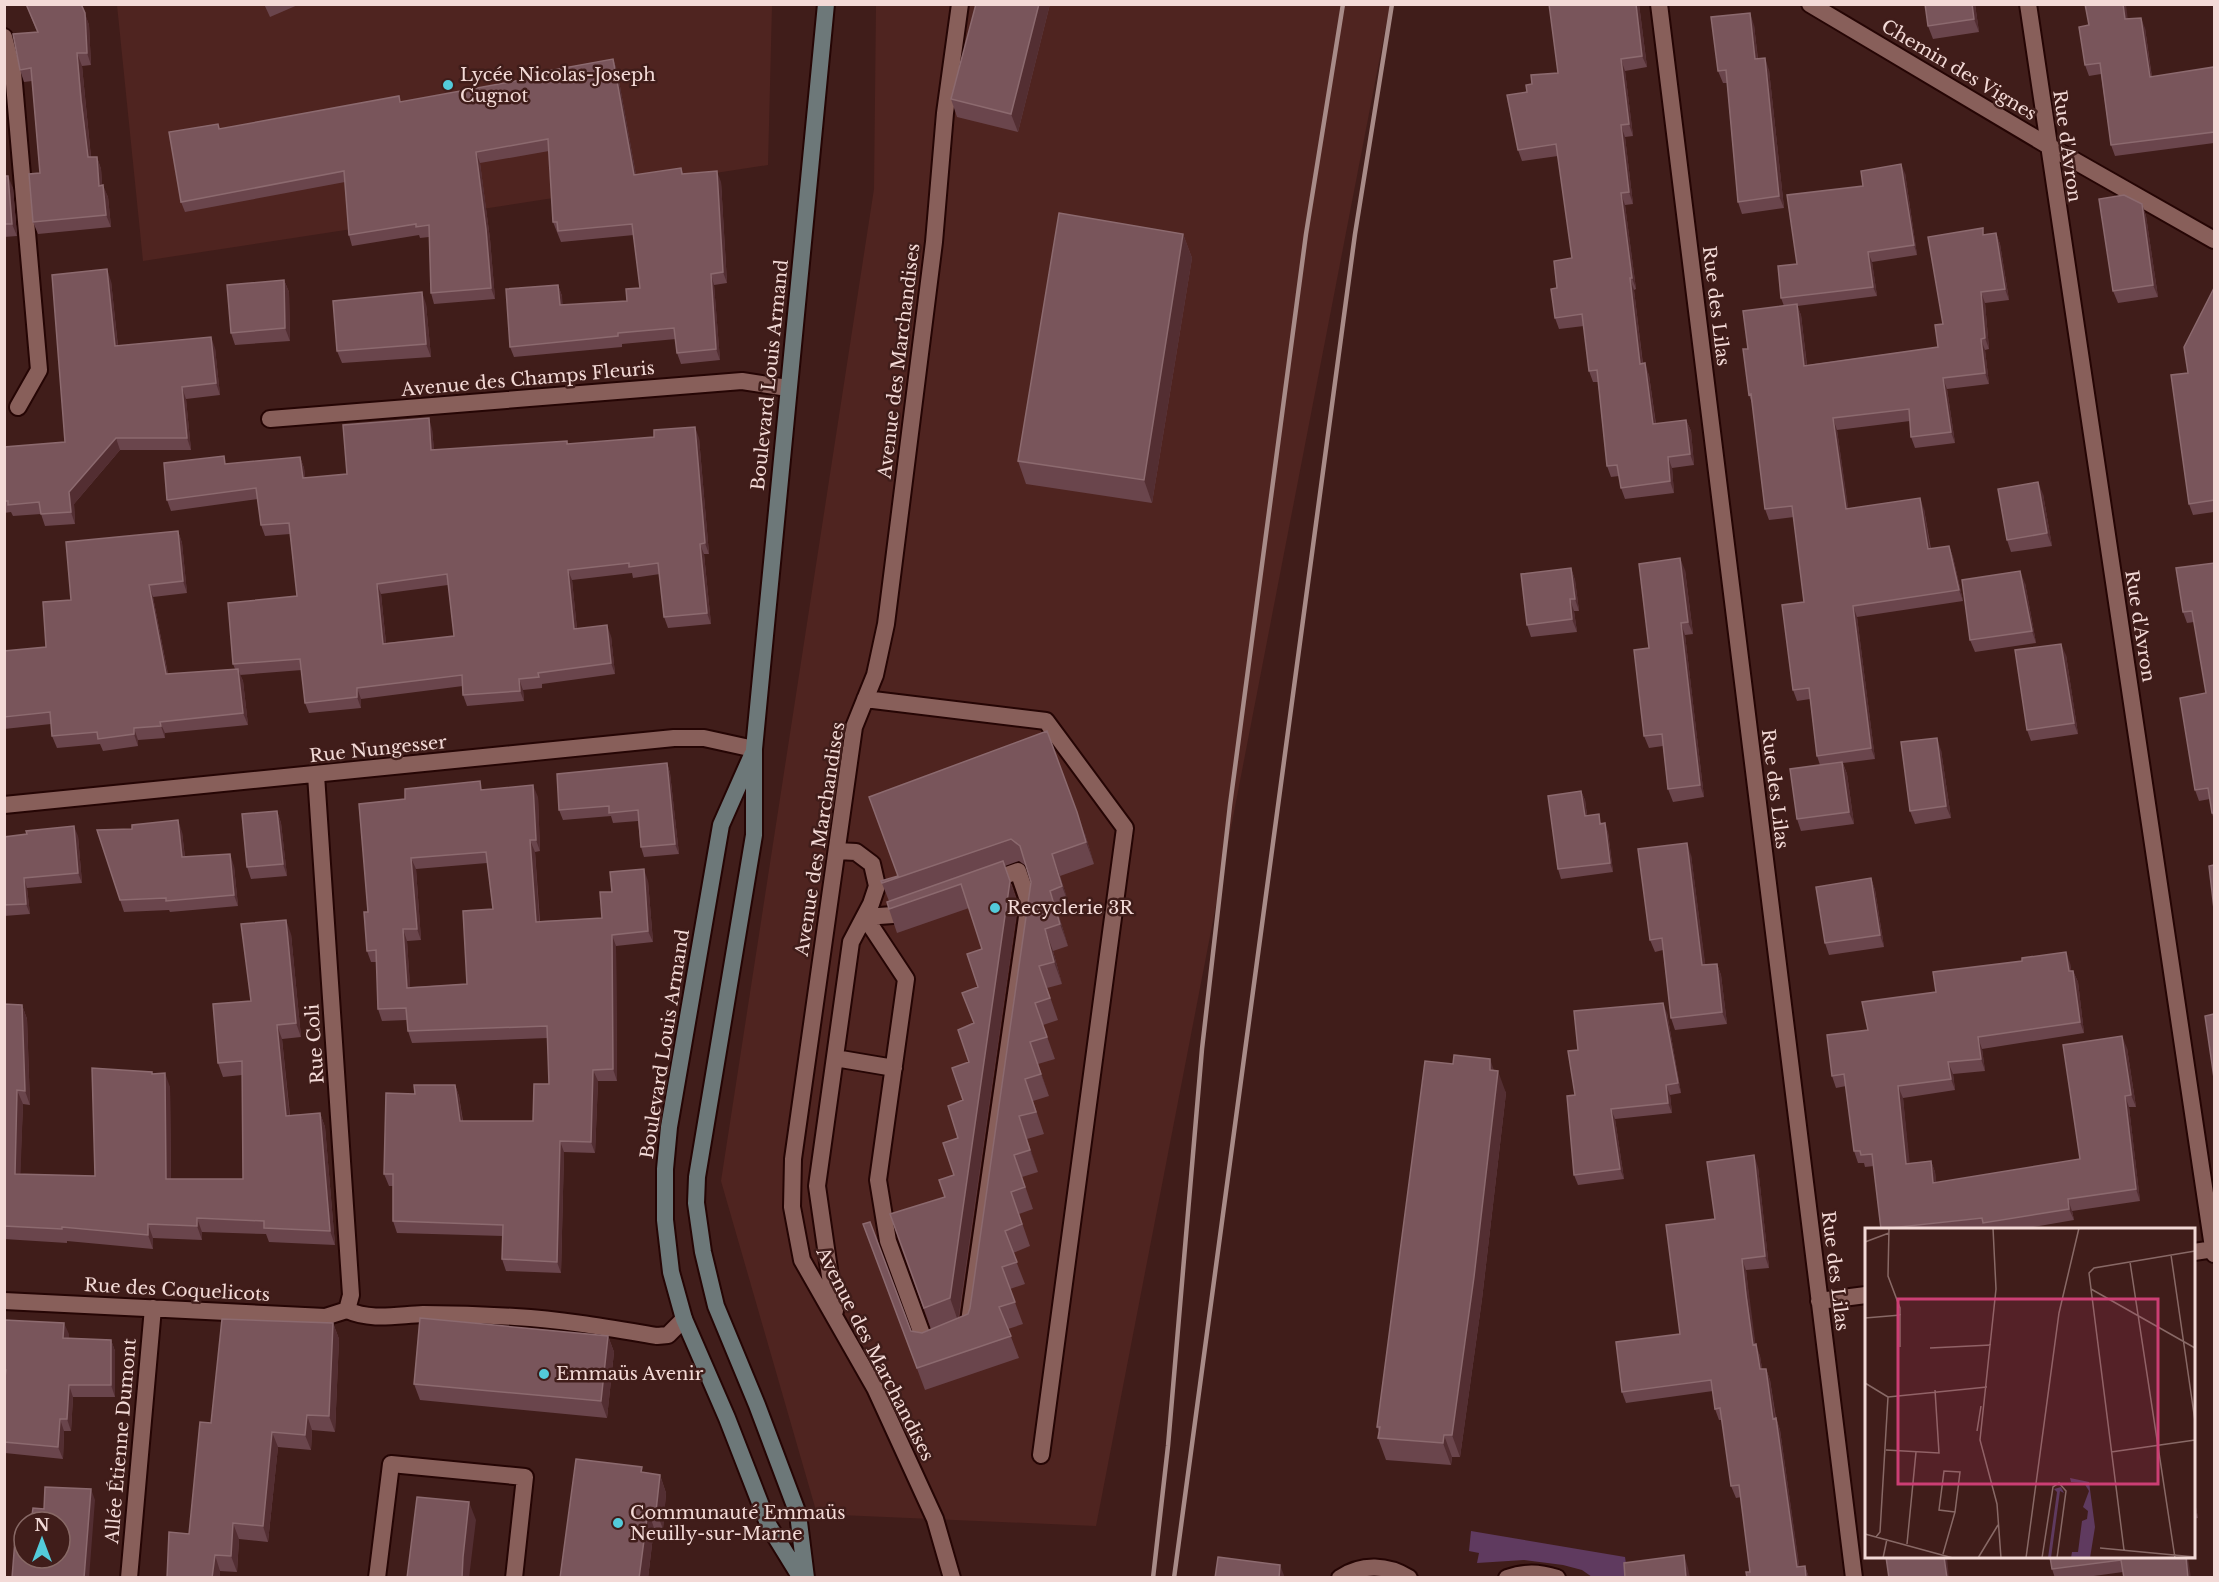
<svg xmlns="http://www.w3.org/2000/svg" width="2219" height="1582" font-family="'Libre Baskerville',serif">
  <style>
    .built { fill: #4f2420 }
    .green { fill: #5f3a5f }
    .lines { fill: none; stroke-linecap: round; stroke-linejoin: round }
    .service-casing { stroke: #250504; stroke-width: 20 }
    .minor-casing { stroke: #250504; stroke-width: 20 }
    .secondary-casing { stroke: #250504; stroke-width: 20 }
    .service { stroke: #885f5a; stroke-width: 16 }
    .minor { stroke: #885f5a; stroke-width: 16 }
    .secondary { stroke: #6d7879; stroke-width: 16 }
    .rail { stroke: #a88b88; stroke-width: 4.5 }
    .wall { fill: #6a454c; fill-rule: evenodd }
    .shaded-wall { fill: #532e32 }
    .building { fill: #79555b; stroke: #8c6a6f; stroke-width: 1.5; fill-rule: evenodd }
    .poi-dot { fill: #53cbda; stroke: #401d1a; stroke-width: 2 }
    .labels { text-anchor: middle; stroke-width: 5; stroke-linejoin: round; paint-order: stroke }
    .street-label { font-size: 18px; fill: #f3dad7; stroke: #401d1a }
    .poi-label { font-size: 18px; fill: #f3dad7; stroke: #401d1a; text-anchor: start }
    .inset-road { fill: none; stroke: #886966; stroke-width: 1.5 }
    .view { fill: #cc3f74; fill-opacity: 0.15; stroke: #cc3f74; stroke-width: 3 }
    .inset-edge { fill: none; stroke: #f3dad7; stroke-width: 3 }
  </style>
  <rect width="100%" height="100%" fill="#401d1a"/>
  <!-- built -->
  <path class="built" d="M117,5h655l-4,160 -625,96z
    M876,5h514l-294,1521 -279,-12 -96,-333 153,-992z"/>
  <!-- green -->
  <path class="green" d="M1471,1531l154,26 3,20h-36l-10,-7 -19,-5 -39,-5 -47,3 2,-10 -10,-2z"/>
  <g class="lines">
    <!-- service casing -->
    <g class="service-casing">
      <path id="service" d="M865,699l181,22 79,107 -84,627
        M1018,871l11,32 -61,426 -42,16 -38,-104 -10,-61 28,-201 -41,-62 28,-2z
        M835,1058l59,10
        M347,1310c24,11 50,5 76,4 31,0 62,1 92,3 50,3 94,11 142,19l11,-1 16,-16
        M835,1311l-18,-125 34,-244 20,-38 6,-18 -5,-22 -16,-12 -19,-1
        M952,1578l-17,-59 -60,-131 -73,-128 -10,-53 1,-48 61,-432 21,-52 11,-51 48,-382 11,-129 15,-109
        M1507,1578c18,-6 31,-6 50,0"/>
    </g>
    <!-- minor casing -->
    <g class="minor-casing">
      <path id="minor" d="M1659,4l195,1574
        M1810,4l237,141 167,95
        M2028,4l186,1250
        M4,37l9,35 26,298 -21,37
        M270,419l472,-38 46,7
        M4,805l670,-67h30l50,11
        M2194,1252l20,-3
        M4,1301l321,16 22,-7 4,-15 -35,-520
        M1819,1301l47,-6
        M129,1578l24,-270
        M377,1578l14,-114 134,13 -11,101
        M1340,1578c22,-15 48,-13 69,0"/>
    </g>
    <!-- secondary casing -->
    <g class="secondary-casing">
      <path id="secondary" d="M752,755l-31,70 -52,302 -4,42v51l6,52 13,47 43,99 42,108 32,52
        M806,1578l-8,-64 -41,-109 -41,-99 -13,-54 -7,-49 1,-26 57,-342v-86l72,-745"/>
    </g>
    <!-- service -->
    <use href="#service" class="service"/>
    <!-- minor -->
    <use href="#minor" class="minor"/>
    <!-- secondary -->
    <use href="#secondary" class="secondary"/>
    <!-- rail -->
    <path class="rail" d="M1153,1578l15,-132 34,-397 28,-244 76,-571 37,-230
      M1174,1578l181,-1344 37,-230"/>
  </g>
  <!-- wall -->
  <path class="wall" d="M26,4h55l8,21 2,40 -9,1 9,91h6l4,12 1,16 6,12 3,30 -73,7 -5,-12 7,-49 -8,-92 -8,1 -4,-12 17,-38z
    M264,4h36l-30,13z
    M976,4h74l-32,128 -61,-15 -6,-18z
    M1549,4h90l8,63 -22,4 8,65 -8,1 8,67 -8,1 11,84 -2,1 9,74 6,11 7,49 30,-4 5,11 3,34 -22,3 2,25 -49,6 -4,-11 -2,-12 -8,1 -4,-11 -9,-84h-5l-4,-11 -5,-45 -25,3 -4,-11 2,-30 15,-30 -14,-102 -36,5 -4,-11 9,-58 5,-8 26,-11z
    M1925,4h50l4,28 -46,7 -5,-13z
    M2127,19l18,9 7,49 62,-10v76l-99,13 -4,-11 -10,-71 -12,2 -4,-11z
    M1754,25l4,34 11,11 15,138 -42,6 -4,-12 -11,-119h-4l-5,-12z
    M613,59l4,11 19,105 45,-7 2,6 38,8 6,101 -13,2 6,75 -39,4 -4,-11 -1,-14 -54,5v3l-108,10 -4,-10 48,-62 4,11v9l65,-4 13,-13 -6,-53 -73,7 -8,-20 -4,-71 -69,12 10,76 5,60 -61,5 -3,-11 -2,-56 -9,1 -1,-3 -67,11 -3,-11 -4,-53 -160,30 -4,-10 37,-78 2,5 181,-27 125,-23z
    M1905,173l12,82 -45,7 5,34 -80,10 4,9 6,50 131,-18 5,-23 42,-90 11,-1 4,11 9,56 -24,3 4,46 -4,1 4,34 -42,5 8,54 -40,5 -4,-11 -1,-16 -73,9 11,79h76l7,40 18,-3 4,11 10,44 -106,16 18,142 -32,4 4,11 7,50 -53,7 -4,-12 23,-54 -3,-9 -7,-57 -13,2 -4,-11 11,-88 -10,-85 -25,3 -4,-11 -13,-106 -3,-8 -1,-46 36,-43 -3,-8 16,-34 66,-78z
    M4,176l9,12 4,48 -13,1z
    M2142,204l4,12 12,81 -40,6 -5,-12z
    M1183,234l9,24 -40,245 -126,-19 -8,-23z
    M284,280l5,12 1,49 -55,4 -4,-12z
    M111,281l7,65 97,2 5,47 -34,4 5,51h-71l-46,54 1,20 -30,2 -4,-12 -28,2 -2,-4 -7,1v-66l61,-5z
    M2214,288v224l-21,3 -4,-11 -1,-131z
    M426,304l5,53 -89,6 -5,-12z
    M432,429l2,21 133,-9 1,3 131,-6 10,116h-5l7,70 -43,4 -4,-11 -4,-43 -27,4 -1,-5 -60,7 5,49 34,7 4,38 -73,10v4l-19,2 1,11 -57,5 -4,-11v-9l-102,13v9l-52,5 -4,-10 -3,-33 -62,5 3,6 5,44 -83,8v5l-27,2v6l-35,5 -3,-7 -43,4 -5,-12 -1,-12 -47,5v-78l42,-4 25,-47 107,-69 4,12 5,50 -34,4 15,77 67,-5 -2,-5 64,-68 -7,-62 -25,2 -4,-11 -3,-26 -87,12 -4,-11 60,-36 73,-7 4,11 1,10 42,-4zM448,585l6,51 -68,7 -5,-49z
    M2043,494l9,52 -41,6 -4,-12z
    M2214,563v257l-2,-7 -2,-14 -11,2 -4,-11 11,-97 -12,-71 -7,1 -4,-11z
    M1571,568l4,12 4,31h-5l3,21 -46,5 -4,-12z
    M1685,570l8,64 -8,1 19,162 -31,5 -5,-13 -5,-43 -14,2 -5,-12 5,-88z
    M2025,583l11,60 -61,9 -5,-12z
    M2066,655l12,79 -47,7 -4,-11z
    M1941,750l10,68 -36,6 -5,-13z
    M667,763l3,10 9,81 -35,3 -3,-10 -3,-26 -25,2 -2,-7 -48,4 -4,-10z
    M483,790l55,7 2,54 -5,1 5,69 62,-3 10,-26 36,-11 5,61 -37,4 1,135h-19l-3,72 -31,-1 -3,121 -55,-2 -4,-12 1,-23 -106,-3 -4,-12v-35h-4l-5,-12 31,-80 40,-9 4,11 4,25h70l16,-37 -1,-46 -136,5 -4,-12 -1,-11 -25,1 -4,-12 -1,-47h-6l-4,-11 1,-39 -9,-108zM487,863l6,46 -26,75 -57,3 -3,-46 14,-1 -5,-71z
    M1581,791l4,9 2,15 15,8 6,9 5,40 -52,7 -3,-10z
    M869,797l216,37 9,30 -34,12 10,32 -12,5 10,33 -15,5 9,33 -15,4 11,32 -15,5 12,34 -17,5 11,32 -16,5 11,33 -17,5 11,33 -16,5 11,32 -14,5 11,32 -17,7 12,31 -15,5 13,35 -15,5 11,29 -94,32 -62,-166 48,107 11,2 9,-4 -41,-115 55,-17 9,-22 9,-75 11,-77 -12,-30 16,-6 4,-38 -13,-41 -72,25 -8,-24v-8l-8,-20 17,-5zM1019,861l7,5 5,16 -61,426 -2,6 -9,3 59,-413 -13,-38z
    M277,811l4,12 6,53 -36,3 -4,-12z
    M182,832l3,25 49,9 4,40 -68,6 -1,-2 -45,2 -4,-12z
    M78,836l4,47 -55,5 3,26 -26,2v-79z
    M1691,855l14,110 12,-1 4,11 6,49 -52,6 -4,-12 -8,-68 -8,2 -5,-12z
    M1871,878l4,12 9,57 -55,8 -4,-12z
    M291,934l10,103 -19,2 8,76 30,-2 5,14 10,118 -66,-3 -3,-8 -64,-2v8l-49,-2v11l-86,-8v2l-63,-4v-235l18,1 5,14 3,86 -7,-1 -3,70 75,2 58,-102 17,13 1,92h72l-1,-104 -19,2 -5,-14 33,-62z
    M2070,963l1,8h2l5,11 6,51 -102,16 3,22 -32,3 2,16 -52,8 6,65 22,-2 4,11 1,11 144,-24 47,-111 9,59h-7l11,94 -68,10 2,9 -57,10h-136l-7,-64 -9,1 -1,-4h-6l-4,-12 -8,-65 -10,2 -4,-12 36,-46 68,-38z
    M1667,1013l14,80 -11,2 2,18 -57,6 9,60 -46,6 -4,-10 1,-80 3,-45z
    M1453,1064l41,6 12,23 -24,206 -22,158h-8l-1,8 -65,-5 -8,-22 1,-7 -2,-4z
    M1758,1167l11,101 -23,2 4,37 5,37 5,12 2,13h4l4,11 6,38 4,12 19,136h6l4,12h-62l3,-6 -9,-75 -5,1 -5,-12 -9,-66h-3l-4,-11 -2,-18 -87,12 -4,-11 58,-58 35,-115z
    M4,1320l65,14 -1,4 43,2 4,11v46h-42l-2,34h-7l-1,28 -58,-6z
    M333,1323l6,16 -4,93 -23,-2 -1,20 -33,-3 -10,95 -29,-3 -2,33 -17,-1 -31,-37 22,-111z
    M608,1336l6,16 -7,66 -187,-18 -6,-16z
    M644,1472l16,3 6,18 -3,36 -9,-1 -6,50h-88z
    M2193,1491l5,27 -5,1z
    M2193,1547l2,10 -72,15 -44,6h-24l-3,-9 -2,-12h143z"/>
  <!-- shaded-wall -->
  <path class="shaded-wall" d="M1039,4h11l-32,128 -7,-18z
    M1636,4h3l8,63 -5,-11z
    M1972,4h3l4,28 -5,-13z
    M2123,4h3l3,26 -4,-11z
    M85,13l4,12 2,40 -4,-12z
    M1750,13l4,12 5,46 -4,-12z
    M2141,18l4,10 8,60 -3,-11z
    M77,53l5,13 10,103 -4,-12z
    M1765,58l4,12 15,138 -5,-12z
    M613,59l4,11 21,116 -4,-11z
    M1621,59l4,12 8,65 -4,-12z
    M1621,125l4,12 8,67 -4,-12z
    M476,152l4,11 10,76 5,60 -4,-11z
    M97,157l4,12 2,29 -4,-12z
    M1901,164l4,9 12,82 -3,-10z
    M717,171l4,11 6,101 -4,-11z
    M8,176l5,12 4,48 -5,-12z
    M103,185l5,12 3,30 -5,-12z
    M1621,193l4,12 11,84 -4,-11z
    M2142,204l4,12 12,81 -5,-12z
    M1996,233l4,11 9,56 -4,-11z
    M1183,234l9,24 -40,245 -8,-23z
    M1868,252l4,10 5,34 -4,-9z
    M107,269l4,12 8,77 -4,-12z
    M711,274l3,11 6,75 -4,-11z
    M1630,278l4,12 10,85 -4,-11z
    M284,280l5,12 1,49 -5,-13z
    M558,285l4,11 2,20 -4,-11z
    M422,292l4,12 5,53 -5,-13z
    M1981,292l4,11 4,46 -4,-11z
    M1797,304l4,11 7,62 -4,-11z
    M211,337l4,11 5,47 -4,-12z
    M1981,339l4,11 4,34 -4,-11z
    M1645,363l4,12 8,60 -4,-11z
    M1943,378l4,11 8,54 -4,-11z
    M182,387l4,12 5,51 -4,-12z
    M429,418l3,11 3,31 -4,-10z
    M1833,418l4,12 13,90 -4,-11z
    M1686,420l5,11 3,34 -4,-11z
    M695,427l4,11 10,116 -4,-11z
    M116,438l4,12 -46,54 1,20 -4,-12 -2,-20z
    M300,457l4,11 3,21 -4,-11z
    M1668,457l4,11 2,25 -4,-12z
    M2038,482l5,12 9,52 -5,-13z
    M1920,498l4,11 8,52 -4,-12z
    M178,531l4,12 5,50 -4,-12z
    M700,544l4,10 7,70 -4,-11z
    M1949,546l4,11 10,44 -4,-11z
    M1680,558l5,12 8,64 -5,-12z
    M1571,568l4,12 4,31 -4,-12z
    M568,570l4,10 6,60 -4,-11z
    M2020,571l5,12 11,60 -4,-12z
    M377,584l4,10 6,60 -4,-10z
    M149,585l4,12 17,89 -4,-12z
    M1570,599l4,12 3,21 -5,-13z
    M1853,606l4,11 18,142 -4,-11z
    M1681,623l4,12 19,162 -4,-12z
    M607,625l4,11 4,38 -4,-11z
    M2061,644l5,11 12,79 -4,-11z
    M238,669l5,12 5,44 -5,-12z
    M519,679l4,11 1,11 -4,-10z
    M357,688l4,11v9l-4,-11z
    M160,722l5,11v5l-4,-12z
    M134,728l4,12v6l-4,-12z
    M1937,738l4,12 10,68 -5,-12z
    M1842,762l5,12 7,50 -5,-12z
    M667,763l3,10 9,81 -4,-10z
    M533,785l5,12 2,54 -4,-11z
    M1581,791l4,9 3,25 -3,-9z
    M277,811l4,12 6,53 -4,-12z
    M1077,812l8,22 9,30 -8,-22z
    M178,820l4,12 4,36 -4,-11z
    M1605,823l3,9 5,40 -3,-9z
    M74,826l4,10 4,47 -4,-10z
    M530,840l5,12 5,81 -4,-11z
    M1687,843l4,12 16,122 -5,-12z
    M230,854l4,12 4,40 -4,-11z
    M1052,854l8,22 10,32 -8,-22z
    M411,858l5,11 5,71 -4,-11z
    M1003,861l15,43 -60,417 -8,-23z
    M644,869l4,12 5,61 -5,-11z
    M24,878l3,10 3,26 -4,-10z
    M1871,878l4,12 9,57 -4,-12z
    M1050,891l8,22 10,33 -8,-22z
    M286,920l5,14 10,103 -5,-14z
    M403,929l4,12 4,58 -4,-11z
    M1045,929l8,22 9,33 -8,-22z
    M612,935l4,11 1,135 -4,-12z
    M2066,952l4,11 3,20 -4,-12z
    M1717,964l4,11 6,49 -5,-12z
    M2073,971l5,11 6,51 -4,-11z
    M1663,1003l4,10 14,80 -3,-10z
    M22,1005l5,14 3,86 -5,-14z
    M277,1025l5,14 9,91 -5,-14z
    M2122,1036l5,12 9,59 -5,-12z
    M1978,1037l4,12 3,22 -4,-12z
    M1030,1042l8,22 11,32 -8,-22z
    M1490,1059l7,20 1,-8 8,22 -24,206 -22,158 -8,-22z
    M1948,1062l5,12 2,16 -4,-11z
    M593,1070l5,11 -3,72 -4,-11z
    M165,1073l5,14 1,106 -5,-14z
    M455,1085l4,11 5,37 -4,-12z
    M1666,1085l4,10 2,18 -4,-10z
    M1898,1086l5,12 8,77 -5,-11z
    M17,1090l6,14 -3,84 -5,-14z
    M2125,1096l4,11 11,94 -4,-12z
    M1611,1109l4,10 9,60 -4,-10z
    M320,1113l5,14 10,118 -5,-14z
    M1019,1116l8,23 11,33 -8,-22z
    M560,1141l4,11 -3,121 -4,-11z
    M1754,1155l4,12 11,101 -4,-12z
    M1931,1161l4,11 3,23 -5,-12z
    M2068,1199l4,12 2,9 -5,-11z
    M197,1218l5,14v8l-5,-14z
    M148,1224l5,14v11l-5,-14z
    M1742,1259l4,11 11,86 -4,-11z
    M64,1323l5,11 -1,16 -5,-12z
    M333,1323l6,16 -4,93 -6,-16z
    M608,1336l6,16 -7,66 -6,-17z
    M111,1340l4,11v46l-4,-12z
    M1756,1344l4,12 4,24 -4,-11z
    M1766,1369l4,11 7,50 -4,-11z
    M69,1385l4,12 -2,34 -4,-12z
    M307,1415l5,15 -1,20 -6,-15z
    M1776,1418l4,12 21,148 -4,-11z
    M60,1419l4,12 -1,28 -5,-12z
    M272,1432l6,15 -10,95 -5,-16z
    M1444,1435l8,22 -1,8 -8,-22z
    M660,1475l6,18 -3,36 -7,-18z
    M91,1489l4,11 -6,78h-5z
    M2193,1491l5,27 -5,-14z
    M469,1502l7,18 -7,58h-7l1,-21z
    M648,1510l6,18 -6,50h-9z
    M233,1523l6,16 -2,33 -6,-16z
    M215,1555l5,16v7h-8z
    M1684,1555l4,13 2,10h-4z
    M1944,1557h3l2,21h-2z
    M2186,1557h2v1l3,20h-3z
    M1280,1565l5,13h-6z
    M1805,1566l4,12h-3z"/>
  <!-- building -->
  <path class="building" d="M26,4h55l4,9 2,40h-10l4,47 7,57h9l2,29 4,-1 3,30 -73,7 -4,-48 11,-1 -9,-105 -11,2 -7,-36 25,-2z
    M976,4h63l-28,110 -60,-15z
    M1549,4h87l6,52 -21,3 8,65 -8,1 8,67 -8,1 11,85h-2l10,86 5,-1 8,61 33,-4 4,34 -22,3 2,24 -49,7 -4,-23 -10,1 -10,-96 -8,1 -7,-57 -27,4 -4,-29 6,-1 -3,-27 18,-3 -16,-114 -38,6 -11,-55 20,-3 -1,-7 6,-1 -1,-9 27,-2z
    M1925,4h47l2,15 -46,7z
    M2085,4h38l2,15 16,-1 9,59 64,-10v65l-103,13 -11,-82 -15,2 -6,-38 10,-2z
    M1750,13l5,46 10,-1 14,138 -41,6 -12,-132 -8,1 -7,-54z
    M613,59l21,116 47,-7 1,6 35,-3 6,101 -12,2 5,75 -39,4 -3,-25 -56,5v3l-108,11 -4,-58 52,-4 2,20 67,-4 -1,-12 14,-1 -8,-64 -74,7 -1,-9h-4l-5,-83 -72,13 10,77 5,59 -60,5 -2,-68 -13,2v-3l-67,11 -5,-64 -163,31 -12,-70 49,-8 1,5 180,-33 1,6 126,-23 -1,-4z
    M1901,164l13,81 -46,7 5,35 -92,11 -3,-32 19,-2 -10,-69 76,-9 -2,-15z
    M4,176h4l4,48h-8z
    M2124,195l18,9 11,81 -40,6 -14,-92z
    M1059,213l124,21 -39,246 -126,-19z
    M1983,228v7l13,-2 9,56 -24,3 4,46 -4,1 4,34 -42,5 8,54 -40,5 -2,-28 -76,9 13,91 74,-11 8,51 21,-3 10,44 -106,16 18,142 -54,8 -8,-68 -16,2 -11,-85 22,-3 -12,-96 -27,3 -14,-115 -2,1 -6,-46h5l-5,-38 54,-7 7,62 134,-19 -3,-22 8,-1 -15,-87z
    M107,269l8,77 96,-9 5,46 -34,4 5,51h-71l-47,54 2,20 -30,2 -2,-12 -31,3v-4h-4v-54l61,-5 -13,-167z
    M284,280l1,48 -54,5 -4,-48z
    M2214,288v212l-25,4 -18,-129 17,-2 -4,-26z
    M422,292l4,52 -89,7 -4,-50z
    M429,418l2,32 136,-9v3l87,-7v-7l41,-3 10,116 -5,1 7,69 -43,4 -6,-54 -29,4v-4l-61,7 6,59 33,-4 4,38 -73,10 1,4 -20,2 1,12 -57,4 -1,-20 -105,13v9l-52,6 -5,-44 -67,5 -5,-61 69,-7 -8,-73 -28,2 -5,-37 -89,12 -3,-37 60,-7 1,8 75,-7 3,21 44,-4 -4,-49zM447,574l7,62 -71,8 -6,-60z
    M2038,482l9,51 -40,7 -9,-51z
    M178,531l5,50 -34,4 17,89 72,-5 5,44 -83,9 1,4 -27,2v6l-36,5 -1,-7 -45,4 -2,-24 -46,5v-66l42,-4 -3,-45 28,-2 -5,-58z
    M1680,558l8,64 -7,1 19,162 -32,4 -6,-55 -18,2 -10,-86 15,-2 -10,-84z
    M2214,563v250h-2l-4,-25 -13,2 -15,-92 26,-5 -14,-82 -9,1 -7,-44z
    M1571,568l4,31h-5l2,20 -45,6 -6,-51z
    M2020,571l12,60 -62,9 -8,-60z
    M2061,644l13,79 -47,7 -12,-80z
    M1047,731l30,81 9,30 -34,12 10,32 -12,5 10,33 -15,5 9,33 -15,4 11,32 -15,5 12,34 -17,5 11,32 -16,5 11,33 -17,4 11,34 -16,5 11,32 -14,5 11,32 -17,7 12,31 -15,5 13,35 -16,5 12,29 -94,32 -54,-144 7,-2 41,109 11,2 46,-19 2,-6 61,-426 -11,-36 -9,-7 -129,44 -1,-2 17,-5 -29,-79z
    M1937,738l9,68 -36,5 -9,-69z
    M1842,762l7,50 -52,7 -7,-50z
    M667,763l8,81 -34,3 -3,-37 -29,3v-7l-50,4 -2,-36z
    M480,781l1,9 52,-5 3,55h-6l6,82 66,-4 -2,-26h12l-2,-20 34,-3 4,62 -36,4 1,134 -20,1 -2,72 -31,-1 -3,121 -55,-3 1,-34 -110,-4v-47h-9l2,-81 29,1 -1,-9h41l5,36h73l1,-37h15l-2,-58 -139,5 -2,-23 -28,1 -2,-59 -9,1 -3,-39h4l-9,-108 46,-5v-10zM486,852l7,57 -30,2 4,73 -60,4 -4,-59h14l-6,-71z
    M1581,791l4,25 14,-2 1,10 5,-1 5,40 -52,6 -10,-73z
    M277,811l6,53 -36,3 -5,-53z
    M178,820l4,37 48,-3 4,41 -68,6v-3l-46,2 -23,-70 35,-1v-4z
    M74,826l4,47 -54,5 2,26 -22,1v-68l23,-3 -1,-3z
    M1687,843l15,122 15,-1 5,48 -51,6 -9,-80 -12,2 -12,-91z
    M1003,861l7,20 -60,417 -26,10 -34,-94 55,-17 -6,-17 15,-5 -11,-32 15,-5 -10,-32 15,-6 -11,-32 17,-6 -11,-32 16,-7 -12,-30 16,-6 -11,-33 15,-5 -21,-65 -72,25 -2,-7z
    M2214,865v44l-5,-43z
    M1871,878l9,57 -55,8 -9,-56z
    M286,920l10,103 -19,2 9,91 34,-3 10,118 -66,-3v-7l-67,-3v8l-49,-2v11l-86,-8v2l-58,-3v-222l18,1 3,86 -8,-1 -2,84 80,2 -3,-108 60,4v2l13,-1 1,106h77l-1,-118 -24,2 -5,-59 38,-3 -10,-77z
    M2066,952l3,19h4l7,51 -102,15 3,22 -33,3 3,17 -53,7 8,78 25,-3 2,22 147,-24 -17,-114 59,-9 9,59 -6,1 11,93 -68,10 1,10 -86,14 -1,-5 -101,11 -9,-75 -11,1 -1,-4h-6l-10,-77 -12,2 -5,-41 41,-5 -6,-28 74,-10 -3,-20 89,-11v-3z
    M1663,1003l15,80 -12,2 2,18 -57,6 9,60 -46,6 -7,-79 8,-1 -7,-44 10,-1 -4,-39z
    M2214,1014v64l-9,-62z
    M1454,1055l36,4v11l8,1 -24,206 -22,158h-8l-1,8 -65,-5 2,-11h-3l48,-366 28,3z
    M1754,1155l11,101 -23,3 4,36 7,50 3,-1 4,25h6l7,50 3,-1 21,149 8,-1 1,12h-59l-1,-6h4l-11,-87 -8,1 -11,-78 -5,1 -4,-29 -89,12 -6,-50 64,-8 -14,-109 49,-6 -8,-57z
    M420,1318l188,18 -7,65 -187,-17z
    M222,1319l111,4 -4,93 -22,-1 -2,20 -33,-3 -9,94 -30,-3 -2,33 -16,-1 -3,23h-45l2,-46 20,2 11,-112 11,1z
    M4,1320l60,3 -1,15 48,2v45h-42l-2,34h-7l-2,28 -54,-5v-57l2,-15h-2z
    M576,1459l66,8 -1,5 19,3 -4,36 -8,-1 -9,68h-79z
    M45,1487l46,2 -7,89h-72l3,-38h9v18h36v-36h-29l2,-14 11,1z
    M417,1497l52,5 -6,55 -1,21h-55z
    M1684,1555l2,23h-61l-1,-15z
    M1218,1557l62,8 -1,13h-64z
    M1886,1557h58l3,21h-58z
    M2050,1557h136l2,21h-64l-3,-18 -69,9z"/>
  <!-- markers -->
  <g class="poi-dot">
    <circle cx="448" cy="85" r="6"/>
    <circle cx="995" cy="908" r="6"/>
    <circle cx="544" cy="1374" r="6"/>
    <circle cx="618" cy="1523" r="6"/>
  </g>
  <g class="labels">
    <!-- street labels -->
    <g class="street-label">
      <text transform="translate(1959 70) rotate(31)" y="6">Chemin des Vignes</text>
      <text transform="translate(2067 146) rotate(82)" y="6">Rue d'Avron</text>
      <text transform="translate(1716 306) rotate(83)" y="6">Rue des Lilas</text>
      <text transform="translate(899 361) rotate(-83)" y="6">Avenue des Marchandises</text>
      <text transform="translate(770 375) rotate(-84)" y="6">Boulevard Louis Armand</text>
      <text transform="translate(528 379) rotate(-5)" y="6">Avenue des Champs Fleuris</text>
      <text transform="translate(2140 626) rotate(81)" y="6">Rue d'Avron</text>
      <text transform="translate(378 749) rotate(-6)" y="6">Rue Nungesser</text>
      <text transform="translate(1775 789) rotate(83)" y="6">Rue des Lilas</text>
      <text transform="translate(820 839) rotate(-81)" y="6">Avenue des Marchandises</text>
      <text transform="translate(315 1044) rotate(-94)" y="6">Rue Coli</text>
      <text transform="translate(665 1044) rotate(-81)" y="6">Boulevard Louis Armand</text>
      <text transform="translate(1835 1271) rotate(83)" y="6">Rue des Lilas</text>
      <text transform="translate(177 1290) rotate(3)" y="6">Rue des Coquelicots</text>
      <text transform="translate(875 1354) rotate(63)" y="6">Avenue des Marchandises</text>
      <text transform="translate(121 1441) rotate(-85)" y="6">Allée Étienne Dumont</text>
    </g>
    <!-- poi labels -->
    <g class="poi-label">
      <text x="460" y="81">Lycée Nicolas-Joseph<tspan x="460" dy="21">Cugnot</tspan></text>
      <text x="1007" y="914">Recyclerie 3R</text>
      <text x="556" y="1380">Emmaüs Avenir</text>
      <text x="630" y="1519">Communauté Emmaüs<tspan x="630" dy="21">Neuilly-sur-Marne</tspan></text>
    </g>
  </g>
  <!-- overview -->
  <g transform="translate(1865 1228)">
    <rect width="330" height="330" fill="#401d1a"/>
    <path d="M205,250l19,4 6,45 -5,31h-19l1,-6h6l4,-31 5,-2 1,-8 -5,-4 6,-16 -5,-8 -13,-1zM196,259l3,6 -4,-2 -9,67h-3l9,-66 -3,-3z" fill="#5f3a5f"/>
    <path class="inset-road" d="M24,0l-1,48 12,32v39M128,0l3,61 -16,151 17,64 4,54M0,14l24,-9M306,27l24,166M265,34l45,296M226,61l104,59M0,90l36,-3M65,120l61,-3M0,155l23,14M23,169l99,-10M112,203l4,-25M21,222l53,3 -4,-63M246,224l84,-12M0,306l88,24M11,309l4,-5 8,-135M42,316l9,-92M235,320l95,9M259,322l-35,-277 5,-5 101,-17M78,326l12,-42 5,-40 -16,-1 -5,39 16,2M18,330l4,-19M113,330l20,-33M161,330l33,-245 20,-85M177,330l11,-71 6,-4 7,8 -9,67"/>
    <path class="view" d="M33,71h260v185h-260z"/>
    <rect width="330" height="330" class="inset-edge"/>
  </g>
  <!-- border -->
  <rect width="2219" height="1582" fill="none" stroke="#f3dad7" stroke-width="12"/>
  <!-- north arrow -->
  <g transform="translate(42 1540)"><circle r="28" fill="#401d1a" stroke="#886966" stroke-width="1.5"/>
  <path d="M0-4.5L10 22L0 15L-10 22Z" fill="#53cbda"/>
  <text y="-9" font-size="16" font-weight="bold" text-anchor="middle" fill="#f3dad7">N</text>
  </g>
</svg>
